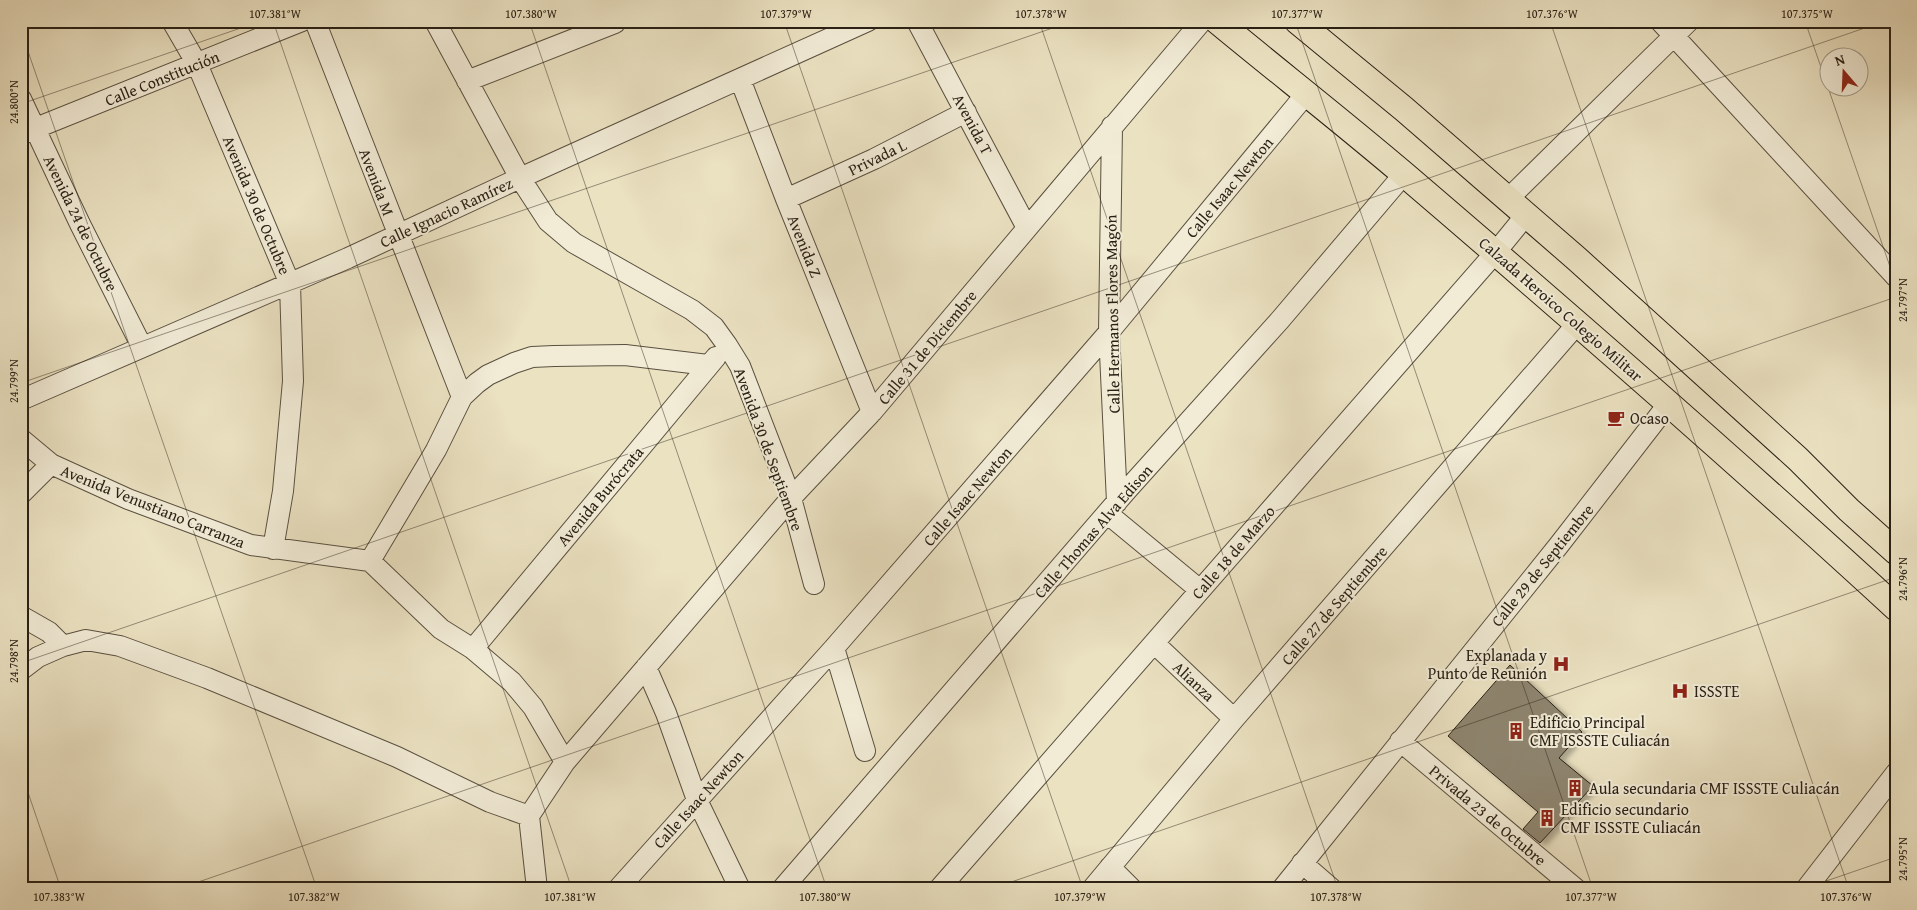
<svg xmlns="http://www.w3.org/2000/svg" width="1917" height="910" font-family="'Gentium Book Plus',serif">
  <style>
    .building { fill: #8e856f; stroke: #292015; filter: url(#shadow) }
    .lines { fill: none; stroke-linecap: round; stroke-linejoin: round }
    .minor-casing { stroke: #5a5040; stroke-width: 22 }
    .major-casing { stroke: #292015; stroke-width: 27 }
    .minor { stroke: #f2ecd7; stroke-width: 20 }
    .major { stroke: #ebe2c2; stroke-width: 25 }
    .ticks { fill: none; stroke: #292015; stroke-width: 1; stroke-opacity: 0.45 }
    .labels { text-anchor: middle; stroke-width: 4; stroke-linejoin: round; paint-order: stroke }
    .street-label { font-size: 16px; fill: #292015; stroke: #f2ecd7 }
    .poi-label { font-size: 16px; fill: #292015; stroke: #f2ecd7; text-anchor: start }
    .neatline { fill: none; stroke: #292015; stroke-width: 2 }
    .ticks-label { font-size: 12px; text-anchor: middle; fill: #292015 }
  </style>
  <defs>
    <filter id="shadow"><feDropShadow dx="5.5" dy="3" stdDeviation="2.5" flood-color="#0004"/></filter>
  </defs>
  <rect width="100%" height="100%" fill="#ebe2c2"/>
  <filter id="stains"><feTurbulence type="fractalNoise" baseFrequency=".004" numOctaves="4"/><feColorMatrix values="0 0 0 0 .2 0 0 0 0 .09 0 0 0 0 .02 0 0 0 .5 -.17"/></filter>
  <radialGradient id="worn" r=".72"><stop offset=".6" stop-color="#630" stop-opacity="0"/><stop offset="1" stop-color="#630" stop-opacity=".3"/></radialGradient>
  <!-- building -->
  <path class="building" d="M1510,665l72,67 -23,26 34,28 -53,57 -17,-14 15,-17 -90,-76z"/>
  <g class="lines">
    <!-- minor casing -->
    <g class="minor-casing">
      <path id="minor" d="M172,21l25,43 93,220 3,97 -10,110 -10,58
        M315,21l147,376
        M435,21l85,157 28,43 26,22 118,67 22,17 13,18 13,21 51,132 23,86
        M917,21l110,207
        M1660,21l236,256
        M740,79l46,120 86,213
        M467,81l148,-58
        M21,99l59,125 62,123
        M1112,126l-3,206 8,170
        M21,134l281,-113
        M786,199l88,-40 92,-47
        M1508,199l181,-178
        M21,400l327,-142 172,-80 348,-157
        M21,439l30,25 77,35 123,46 119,16 71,68 32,20 39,33 21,25 32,55
        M21,494l30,-30
        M1108,514l92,76
        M370,561l66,-111 26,-53 15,-14 11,-8 26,-12 18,-6 22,-1 71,-1 83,10
        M21,616l28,16 14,14
        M1154,643l80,76
        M834,648l31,103
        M473,649l243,-292
        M646,667l20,46 31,87 43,89
        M21,670l17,-13 25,-11 23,-6 34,6 87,32 82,34 108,45 93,45 39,14
        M1400,741l176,148
        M1302,863l30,26
        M1110,867l22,22
        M537,889l-8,-73 36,-54 226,-264 81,-86 330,-391
        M618,889l216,-241 275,-316 197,-238
        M782,889l345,-399 153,-170 124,-146
        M939,889l556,-636 31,-38
        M1092,889l142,-170 344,-396
        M1282,889l277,-344 110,-142
        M1806,889l90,-116"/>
    </g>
    <!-- major casing -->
    <g class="major-casing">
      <path id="major" d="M1217,21c63,52 127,102 188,154 166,142 330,285 491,433
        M1297,21l107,88 173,150 221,200 51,51 47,42"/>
    </g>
    <!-- minor -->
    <use href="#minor" class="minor"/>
    <!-- major -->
    <use href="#major" class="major"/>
  </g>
  <!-- ticks -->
  <path class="ticks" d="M273,21l299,868M529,21l298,868M784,21l299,868M1039,21l299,868M1295,21l298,868M1550,21l299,868M1805,21l91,263M21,31l296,858M21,104l240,-83M21,383l1052,-362M21,663l1864,-642M21,772l40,117M178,889l1718,-592M991,889l905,-312M1803,889l93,-32"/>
  <!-- icons -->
  <defs>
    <g id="cafe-bare" transform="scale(1.35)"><path d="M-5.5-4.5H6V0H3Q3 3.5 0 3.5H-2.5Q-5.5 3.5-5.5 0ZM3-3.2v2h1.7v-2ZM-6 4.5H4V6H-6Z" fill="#8f2418" stroke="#f2ecd7" stroke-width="2.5" paint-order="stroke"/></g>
    <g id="hospital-bare" transform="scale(1.35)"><path d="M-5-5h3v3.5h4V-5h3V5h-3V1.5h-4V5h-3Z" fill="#8f2418" stroke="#f2ecd7" stroke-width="2.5" paint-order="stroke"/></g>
    <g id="building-bare" transform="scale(1.35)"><path d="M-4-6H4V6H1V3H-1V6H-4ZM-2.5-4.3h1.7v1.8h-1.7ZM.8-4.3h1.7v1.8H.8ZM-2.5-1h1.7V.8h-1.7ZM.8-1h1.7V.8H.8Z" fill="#8f2418" stroke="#f2ecd7" stroke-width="2.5" paint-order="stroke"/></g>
  </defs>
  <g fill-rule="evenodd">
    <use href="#cafe-bare" x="1616" y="418"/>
    <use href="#hospital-bare" x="1561" y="664"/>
    <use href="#hospital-bare" x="1680" y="691"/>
    <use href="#building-bare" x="1516" y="731"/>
    <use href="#building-bare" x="1575" y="788"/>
    <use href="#building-bare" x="1547" y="818"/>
  </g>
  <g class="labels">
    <!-- street labels -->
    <g class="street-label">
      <text transform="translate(162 78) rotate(-22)" y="6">Calle Constitución</text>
      <text transform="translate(973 124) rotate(62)" y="6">Avenida T</text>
      <text transform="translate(877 157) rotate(-26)" y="6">Privada L</text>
      <text transform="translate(377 182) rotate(69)" y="6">Avenida M</text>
      <text transform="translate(1229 187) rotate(-50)" y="6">Calle Isaac Newton</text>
      <text transform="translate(257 205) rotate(67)" y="6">Avenida 30 de Octubre</text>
      <text transform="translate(446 212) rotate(-25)" y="6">Calle Ignacio Ramírez</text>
      <text transform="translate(81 223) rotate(64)" y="6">Avenida 24 de Octubre</text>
      <text transform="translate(805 246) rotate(68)" y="6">Avenida Z</text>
      <text transform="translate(1561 309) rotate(41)" y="6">Calzada Heroico Colegio Militar</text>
      <text transform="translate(1112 314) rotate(-91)" y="6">Calle Hermanos Flores Magón</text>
      <text transform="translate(927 347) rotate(-50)" y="6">Calle 31 de Diciembre</text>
      <text transform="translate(769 449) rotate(70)" y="6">Avenida 30 de Septiembre</text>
      <text transform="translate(600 496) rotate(-50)" y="6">Avenida Burócrata</text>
      <text transform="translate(967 496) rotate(-49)" y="6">Calle Isaac Newton</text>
      <text transform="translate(153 506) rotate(22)" y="6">Avenida Venustiano Carranza</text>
      <text transform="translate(1093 531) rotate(-49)" y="6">Calle Thomas Alva Edison</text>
      <text transform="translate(1233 552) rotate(-49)" y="6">Calle 18 de Marzo</text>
      <text transform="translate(1542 565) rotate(-51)" y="6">Calle 29 de Septiembre</text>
      <text transform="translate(1334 605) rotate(-49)" y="6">Calle 27 de Septiembre</text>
      <text transform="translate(1194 681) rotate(43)" y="6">Alianza</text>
      <text transform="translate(698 799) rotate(-48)" y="6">Calle Isaac Newton</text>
      <text transform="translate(1488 815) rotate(40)" y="6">Privada 23 de Octubre</text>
    </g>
    <!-- poi labels -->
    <g class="poi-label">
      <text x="1630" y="424">Ocaso</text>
      <text x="1547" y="661" text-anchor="end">Explanada y<tspan x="1547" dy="18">Punto de Reunión</tspan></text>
      <text x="1694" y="697">ISSSTE</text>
      <text x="1530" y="728">Edificio Principal<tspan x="1530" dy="18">CMF ISSSTE Culiacán</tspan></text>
      <text x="1589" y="794">Aula secundaria CMF ISSSTE Culiacán</text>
      <text x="1561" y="815">Edificio secundario<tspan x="1561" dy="18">CMF ISSSTE Culiacán</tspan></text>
    </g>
  </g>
  <!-- margin -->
  <rect width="1917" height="910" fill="none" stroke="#ebe2c2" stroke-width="55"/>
  <!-- north arrow -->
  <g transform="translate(1844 72) rotate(341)"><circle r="24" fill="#f2ecd7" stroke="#a29a89"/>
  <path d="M0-4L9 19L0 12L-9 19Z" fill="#8f2418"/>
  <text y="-8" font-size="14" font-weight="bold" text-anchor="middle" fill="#292015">N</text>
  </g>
  <rect x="28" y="28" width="1862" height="854" class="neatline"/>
  <g class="ticks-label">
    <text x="275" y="18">107.381°W</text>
    <text x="531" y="18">107.380°W</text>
    <text x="786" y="18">107.379°W</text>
    <text x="1041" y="18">107.378°W</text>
    <text x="1297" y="18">107.377°W</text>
    <text x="1552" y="18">107.376°W</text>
    <text x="1807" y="18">107.375°W</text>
    <text transform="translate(14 102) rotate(-90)" y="4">24.800°N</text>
    <text transform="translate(1903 300) rotate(-90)" y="4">24.797°N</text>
    <text transform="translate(14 381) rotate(-90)" y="4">24.799°N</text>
    <text transform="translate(1903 579) rotate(-90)" y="4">24.796°N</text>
    <text transform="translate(14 661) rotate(-90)" y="4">24.798°N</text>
    <text transform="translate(1903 859) rotate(-90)" y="4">24.795°N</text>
    <text x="59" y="901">107.383°W</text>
    <text x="314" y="901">107.382°W</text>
    <text x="570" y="901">107.381°W</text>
    <text x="825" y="901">107.380°W</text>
    <text x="1080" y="901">107.379°W</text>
    <text x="1336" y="901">107.378°W</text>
    <text x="1591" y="901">107.377°W</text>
    <text x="1846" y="901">107.376°W</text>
  </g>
  <rect width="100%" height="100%" filter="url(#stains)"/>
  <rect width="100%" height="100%" fill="url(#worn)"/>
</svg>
